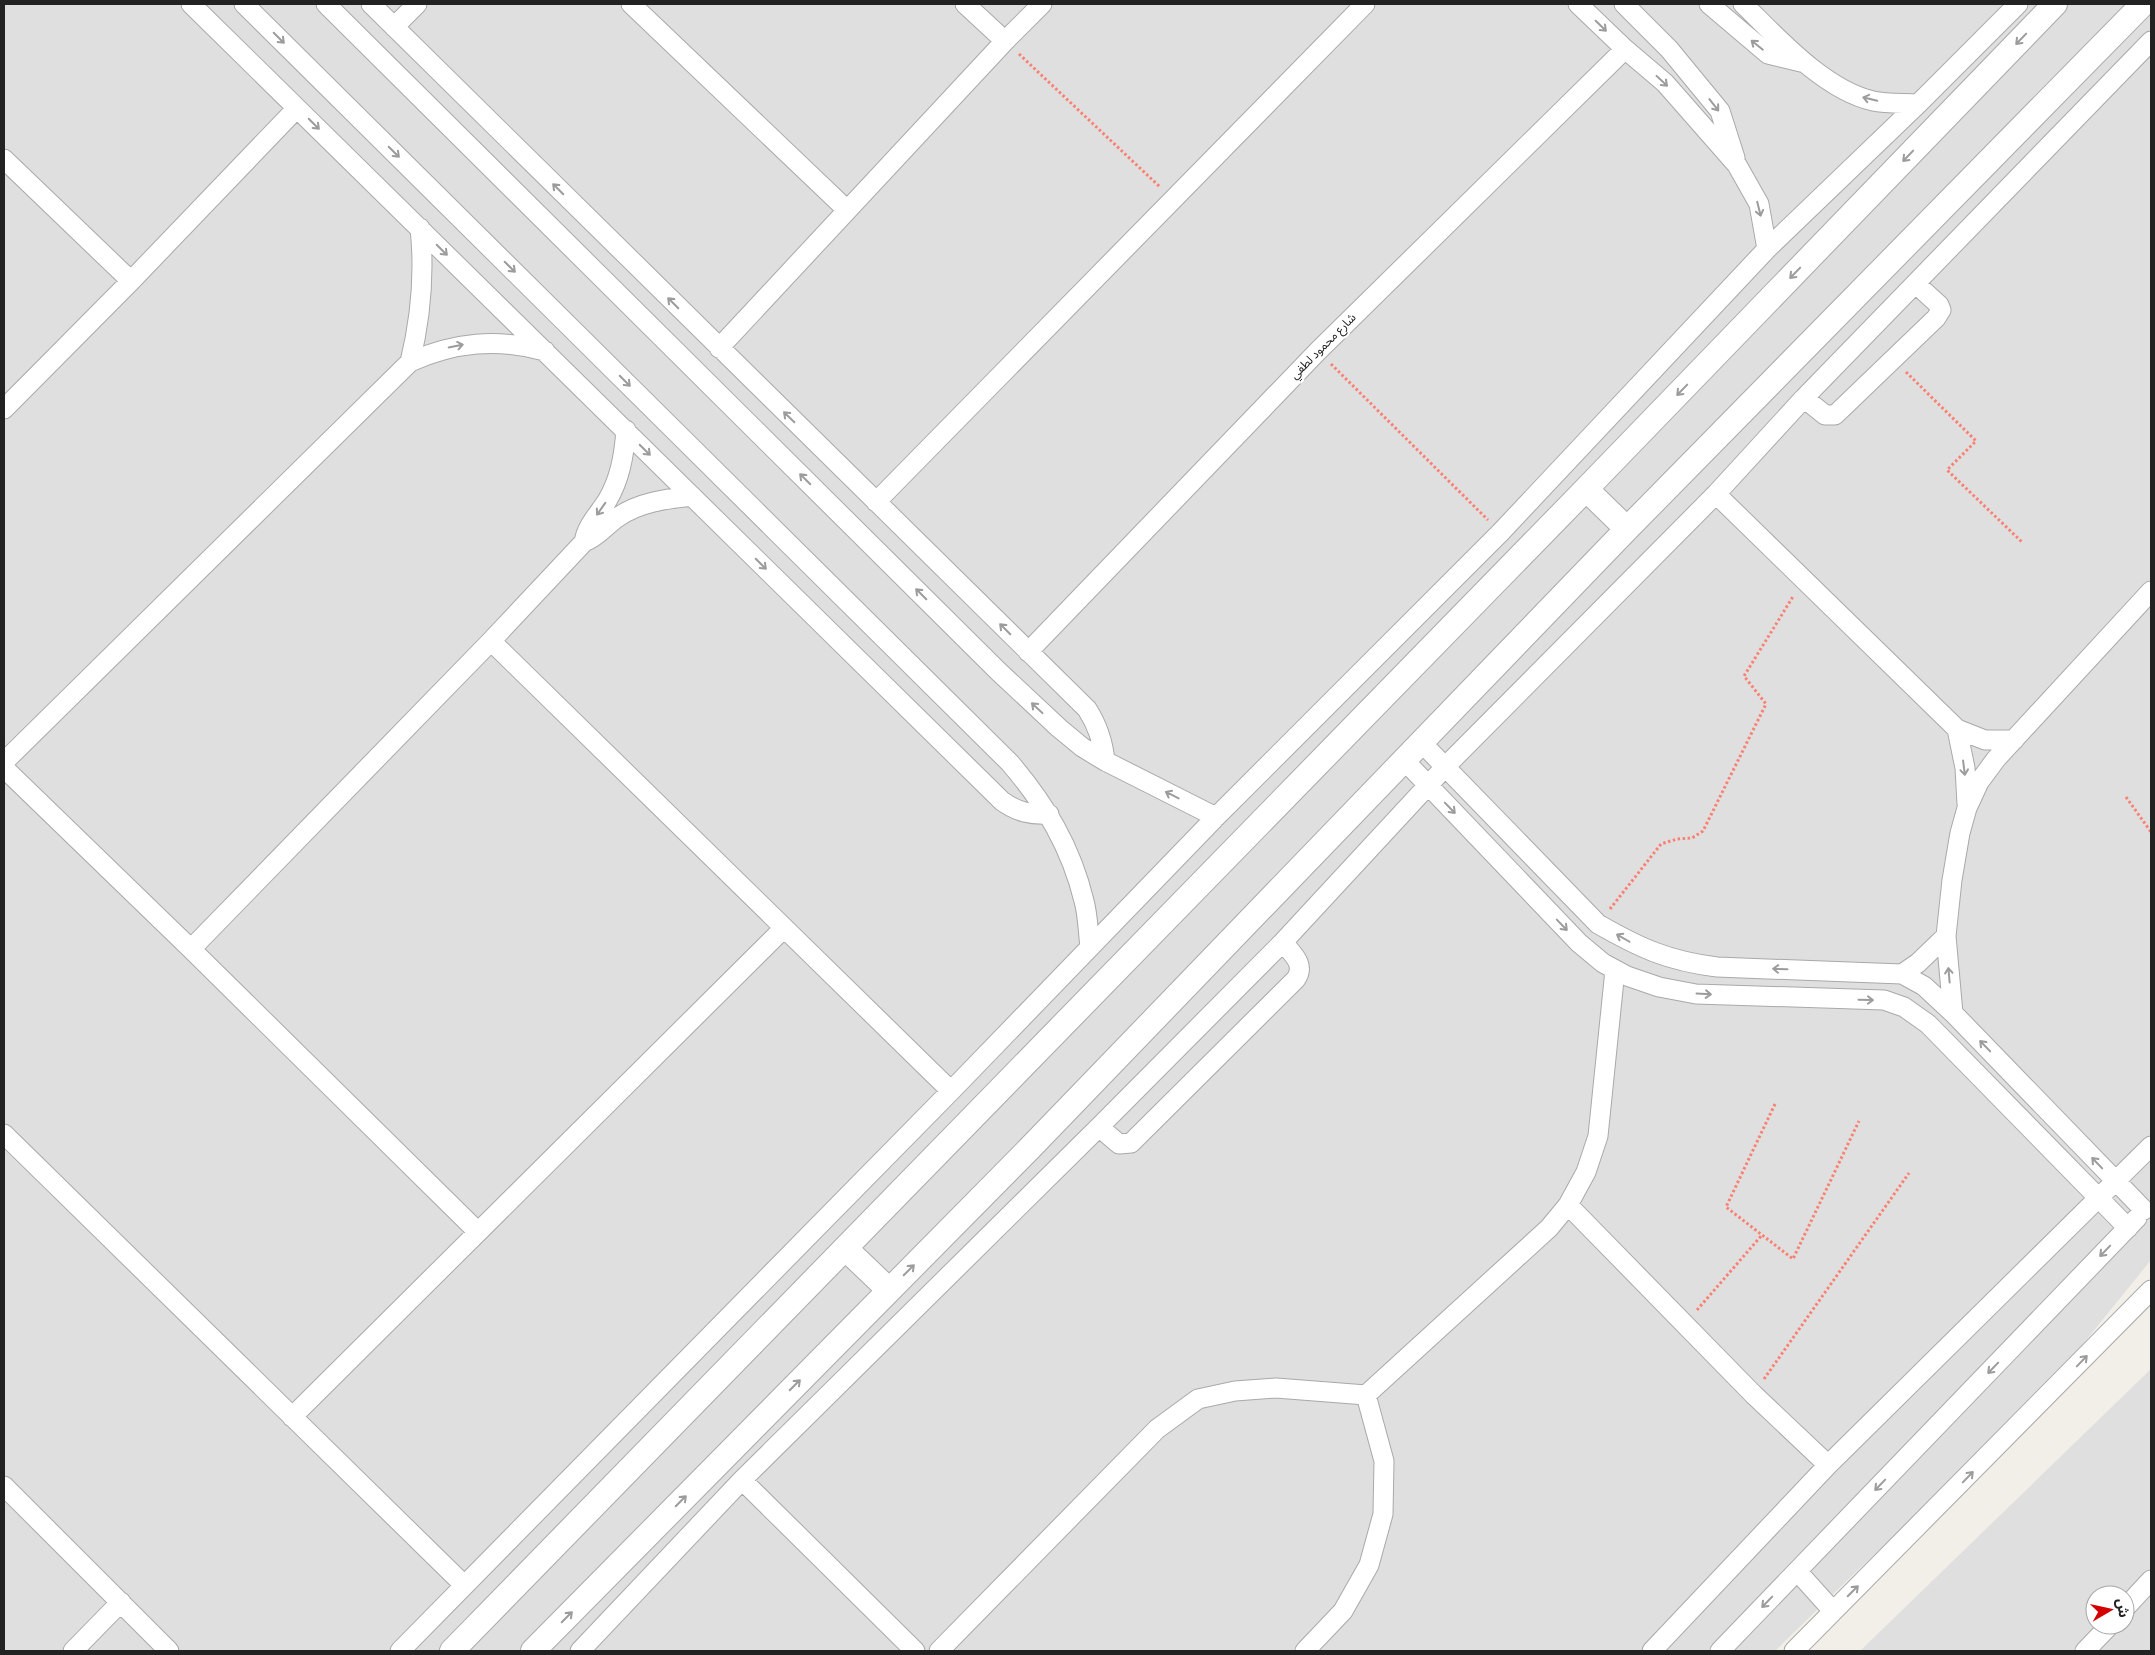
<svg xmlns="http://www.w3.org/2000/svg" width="2155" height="1655" font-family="'PT Sans Narrow','Noto Sans Arabic',sans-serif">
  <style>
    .residential { fill: #e0dfdf; fill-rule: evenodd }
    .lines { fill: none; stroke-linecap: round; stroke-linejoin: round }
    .minor-casing { stroke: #a9a9a9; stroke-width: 21 }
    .tertiary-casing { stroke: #a9a9a9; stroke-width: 26 }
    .path { stroke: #fa8072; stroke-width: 3; stroke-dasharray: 2.5 2.5; stroke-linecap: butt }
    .minor { stroke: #fff; stroke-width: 19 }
    .tertiary { stroke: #fff; stroke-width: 24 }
    .oneway { stroke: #9c9c9c }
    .labels { text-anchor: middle; stroke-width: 4.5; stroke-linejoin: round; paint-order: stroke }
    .street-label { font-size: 12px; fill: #222; stroke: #fff }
  </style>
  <rect width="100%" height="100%" fill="#f2efe9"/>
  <!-- residential -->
  <path class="residential" d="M4,4h2147v1256l-119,147 -172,161 -85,83h-1771z
    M2151,1369v282h-291zM2095,1595h30v30h-30z"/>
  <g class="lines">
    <!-- minor casing -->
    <g class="minor-casing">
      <path id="minor" d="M191,4l811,797c15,11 29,14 47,13
        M244,4l766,759c35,41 61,84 74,138 4,14 4,31 6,46
        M326,4l672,667 61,57 23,19 23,14 111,56
        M371,4l716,705c11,17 16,32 18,52
        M631,4l216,206
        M965,4l40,37
        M1578,4l47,45 40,34 72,82 22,39 8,45
        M1624,4l45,45 51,62 15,47
        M1709,4l59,50 33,8
        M1743,4c34,33 81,86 130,97 14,3 31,2 45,3
        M394,27l23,-23
        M4,159l127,122
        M719,348l286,-307 37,-37
        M410,362c11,-45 15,-87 10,-134
        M1804,398l21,17h10l101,-97 5,-8 -2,-5 -23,-21
        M4,409l127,-128 166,-173
        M1716,494l241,235 28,11h29
        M876,502l489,-498
        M584,542c3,-17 14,-27 23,-41 13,-22 17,-45 19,-71
        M491,641l460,450
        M1028,652l290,-301 307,-302
        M1957,729l8,39 2,36
        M1421,742l177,182c42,24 70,37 119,43l185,7 22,12 29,27 191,197
        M1404,760l175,183 24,20 24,13 32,11 37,7 188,6 20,7 24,17 200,204
        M4,762l406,-400c45,-20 87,-24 135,-11
        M4,768l187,181 287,283
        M191,949l300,-308 93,-99c14,-5 22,-17 34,-25 22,-15 48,-18 74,-21
        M1902,974l16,-11 28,-27
        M1953,1013l-7,-77 6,-56 8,-47 7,-25 12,-26 17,-23 155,-168
        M1099,1127l20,17 12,-1 165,-164c10,-15 -4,-25 -13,-37
        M4,1134l460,451
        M1568,1205l185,189 75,71
        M292,1417l492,-489
        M742,1480l173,171
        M4,1486l165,165
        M1797,1571l36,40
        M2125,1608l26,-28
        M73,1651l48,-49
        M400,1651l551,-560 265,-274 284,-284 267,-284 151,-145 100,-100
        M580,1651l162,-171 357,-353 184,-185 162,-175 271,-273 88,-96 347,-357
        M939,1651l218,-222 41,-30 37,-8 41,-3 90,7 183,-167 19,-23 18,-33 12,-36 17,-166
        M1305,1651l38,-40 26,-46 14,-51 1,-53 -18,-66
        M1652,1651l176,-186 323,-319
        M1720,1651l417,-433
        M1794,1651l357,-361
        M2085,1651l25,-26"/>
    </g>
    <!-- tertiary casing -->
    <g class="tertiary-casing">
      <path id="tertiary" d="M1586,489l41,40
        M846,1249l43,41
        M452,1651l1134,-1162 469,-485
        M533,1651l497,-503 597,-619 516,-525"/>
    </g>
    <!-- path -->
    <path class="path" d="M1019,54l141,133
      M1331,364l157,156
      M1906,372l70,69 -29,29 76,73
      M2126,797l25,35
      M1610,909l51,-65 16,-5 15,-1 11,-7 63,-127 -22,-28 50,-81
      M1775,1104l-49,103 67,52 66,-138
      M1697,1310l65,-75
      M1764,1379l145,-206"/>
    <!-- minor -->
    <use href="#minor" class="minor"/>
    <!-- tertiary -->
    <use href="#tertiary" class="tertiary"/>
  </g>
  <!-- one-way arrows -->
  <defs><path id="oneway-shaft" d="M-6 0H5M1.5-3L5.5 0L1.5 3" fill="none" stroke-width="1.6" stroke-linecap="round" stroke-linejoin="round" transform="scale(1.25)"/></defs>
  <g class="oneway">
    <use href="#oneway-shaft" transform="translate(1601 26) rotate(44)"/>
    <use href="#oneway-shaft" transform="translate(279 38) rotate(45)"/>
    <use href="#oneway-shaft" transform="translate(2021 39) rotate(134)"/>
    <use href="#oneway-shaft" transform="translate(1757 45) rotate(-141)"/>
    <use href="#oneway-shaft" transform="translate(1662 81) rotate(43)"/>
    <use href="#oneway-shaft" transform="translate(1870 99) rotate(-166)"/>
    <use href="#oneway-shaft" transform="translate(1714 105) rotate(52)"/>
    <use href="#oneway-shaft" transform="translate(314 124) rotate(45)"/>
    <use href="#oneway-shaft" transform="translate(394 152) rotate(45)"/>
    <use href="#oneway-shaft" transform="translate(1908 156) rotate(134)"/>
    <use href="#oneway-shaft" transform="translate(558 189) rotate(-135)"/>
    <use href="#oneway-shaft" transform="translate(1759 209) rotate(76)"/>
    <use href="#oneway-shaft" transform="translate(442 250) rotate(45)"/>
    <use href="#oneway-shaft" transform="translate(510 267) rotate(45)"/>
    <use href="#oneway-shaft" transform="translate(1795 273) rotate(134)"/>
    <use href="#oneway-shaft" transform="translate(673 303) rotate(-135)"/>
    <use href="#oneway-shaft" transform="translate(456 346) rotate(-11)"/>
    <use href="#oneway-shaft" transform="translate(625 381) rotate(45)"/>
    <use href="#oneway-shaft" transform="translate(1682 390) rotate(134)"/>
    <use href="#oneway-shaft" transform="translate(789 417) rotate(-136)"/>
    <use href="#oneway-shaft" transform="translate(645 450) rotate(45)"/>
    <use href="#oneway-shaft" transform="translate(805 479) rotate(-135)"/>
    <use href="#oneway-shaft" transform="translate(601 509) rotate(125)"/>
    <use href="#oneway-shaft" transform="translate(761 564) rotate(45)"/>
    <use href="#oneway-shaft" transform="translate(921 594) rotate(-135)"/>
    <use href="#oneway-shaft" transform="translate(1005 629) rotate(-135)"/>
    <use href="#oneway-shaft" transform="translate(1037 708) rotate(-137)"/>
    <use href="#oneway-shaft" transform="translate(1964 768) rotate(83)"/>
    <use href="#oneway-shaft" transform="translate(1172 795) rotate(-153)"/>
    <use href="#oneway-shaft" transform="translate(1450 808) rotate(46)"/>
    <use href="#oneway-shaft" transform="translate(1562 925) rotate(46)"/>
    <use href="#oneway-shaft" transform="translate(1623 938) rotate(-150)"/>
    <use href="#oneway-shaft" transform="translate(1780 969) rotate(-178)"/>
    <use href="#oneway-shaft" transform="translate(1949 975) rotate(-95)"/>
    <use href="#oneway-shaft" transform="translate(1704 994) rotate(3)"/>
    <use href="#oneway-shaft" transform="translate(1866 1000) rotate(1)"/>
    <use href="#oneway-shaft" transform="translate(1985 1046) rotate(-134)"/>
    <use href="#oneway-shaft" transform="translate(2097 1163) rotate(-134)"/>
    <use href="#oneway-shaft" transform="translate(2105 1251) rotate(134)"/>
    <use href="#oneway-shaft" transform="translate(909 1270) rotate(-45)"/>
    <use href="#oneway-shaft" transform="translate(2082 1361) rotate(-46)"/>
    <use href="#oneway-shaft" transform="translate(1993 1368) rotate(134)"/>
    <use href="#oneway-shaft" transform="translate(795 1385) rotate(-45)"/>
    <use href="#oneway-shaft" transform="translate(1968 1477) rotate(-46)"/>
    <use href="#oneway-shaft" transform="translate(1880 1485) rotate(134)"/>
    <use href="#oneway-shaft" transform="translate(681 1501) rotate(-45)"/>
    <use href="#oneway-shaft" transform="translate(1853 1591) rotate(-45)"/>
    <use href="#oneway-shaft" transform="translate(1767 1602) rotate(134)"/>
    <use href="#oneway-shaft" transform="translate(567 1617) rotate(-45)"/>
  </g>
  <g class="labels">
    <!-- street labels -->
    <g class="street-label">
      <text transform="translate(1323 346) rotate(-45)" y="4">شارع محمود لطفي</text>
    </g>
  </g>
  <!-- border -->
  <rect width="2155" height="1655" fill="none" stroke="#222222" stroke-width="10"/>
  <!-- north arrow -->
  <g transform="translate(2110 1610) rotate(81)"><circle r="24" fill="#ffffff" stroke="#a7a7a7"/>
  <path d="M0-4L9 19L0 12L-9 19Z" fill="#d40000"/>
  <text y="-8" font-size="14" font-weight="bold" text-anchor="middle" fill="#222222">ش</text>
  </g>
</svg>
